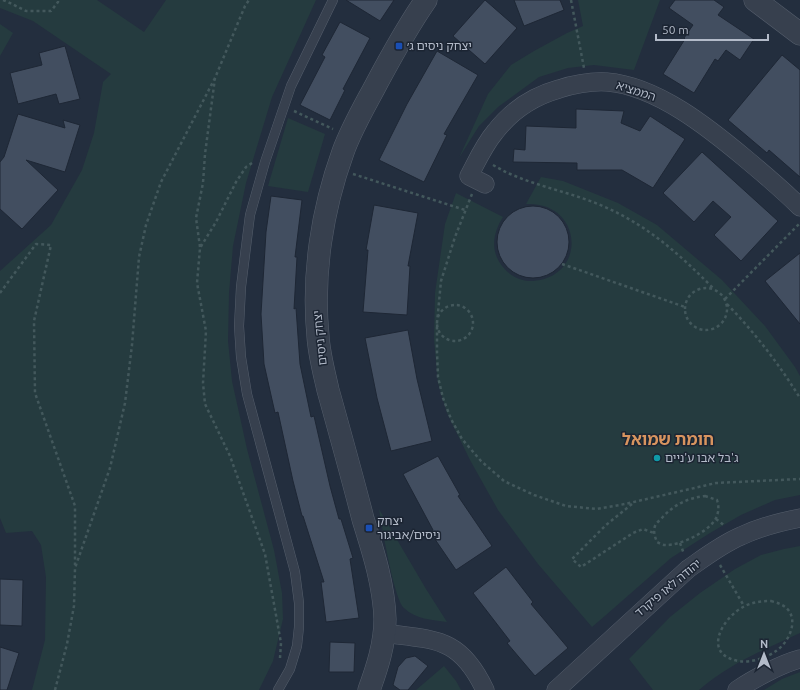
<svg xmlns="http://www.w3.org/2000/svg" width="800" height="690" font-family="Ubuntu,'Noto Sans Hebrew',sans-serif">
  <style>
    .green { fill: #253b3f }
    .building { fill: #424e60; stroke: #1e2735 }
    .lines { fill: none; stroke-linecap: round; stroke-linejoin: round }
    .service-casing { stroke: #555e6c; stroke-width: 10 }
    .minor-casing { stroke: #555e6c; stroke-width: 19 }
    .tertiary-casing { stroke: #555e6c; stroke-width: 23 }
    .path { stroke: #43585c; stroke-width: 2.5; stroke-dasharray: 3 3; stroke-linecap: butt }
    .service { stroke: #37404e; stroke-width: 9 }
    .minor { stroke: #37404e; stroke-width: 18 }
    .tertiary { stroke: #37404e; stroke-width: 22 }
    .transit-dot { fill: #1a4fb4; stroke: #1c2533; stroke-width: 1.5 }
    .culture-dot { fill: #0f9aa8; stroke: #1c2533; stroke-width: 1.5 }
    .labels { text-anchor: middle; stroke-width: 3; stroke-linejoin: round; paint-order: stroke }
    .poi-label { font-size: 12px; fill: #b3bbc9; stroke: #1c2533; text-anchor: start }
    .street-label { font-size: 12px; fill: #b3bbc9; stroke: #1c2533 }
    .district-label { font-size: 16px; font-weight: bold; fill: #d8945f; stroke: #1c2533 }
  </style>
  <rect width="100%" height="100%" fill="#232e3e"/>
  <!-- green -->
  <path class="green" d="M0,0h97l47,32 22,-32h150l-44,97 -26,86 -13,63 -4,47 -1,48 4,40 15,68 27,101 8,43 1,26 -10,42 -14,29h-227l13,-50 1,-63 -5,-32 -9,-14 -26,2 -6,-15v-247l51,-46 31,-55 12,-37 9,-51 8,-8 -78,-53 -33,-13z
    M578,0h82l-26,70 -40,-5 -26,3 -29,9 -41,30 -19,19 -20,32 29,-64 23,-29 23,-14 33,-18 16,-7z
    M0,24l13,9 -13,23z
    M288,118l37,16 -17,58 -40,-6z
    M541,177l22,4 55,22 39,22 65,55 43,46 30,41 5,9v119l-25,5 -34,15 -31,18 -39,25 -65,57 -14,12 -54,-63 -40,-54 -28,-50 -23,-47 -9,-30 -4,-44 1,-46 10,-69 11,-31 47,24c-9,14 -13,31 -3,46 7,11 20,19 33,18 55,-4 50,-80 -7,-77z
    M379,509l47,80 21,33c-15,-2 -32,-3 -43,-14 -10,-9 -22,-81 -25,-99z
    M800,546v87c-35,16 -71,31 -101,57h-46l-24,-31 41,-42 30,-24 35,-24 26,-14 23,-6z
    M444,666l12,15 5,9h-45z
    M800,672v18h-36l18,-11z"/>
  <!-- building -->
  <path class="building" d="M346,0h48l-14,21z
    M485,0l32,28 -32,36 -32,-28z
    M514,0h46l4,10 -40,16z
    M675,0h39l10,7 -6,8 36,24 -14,21 -14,-10 -8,11 -3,-2 -21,34 -31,-19 22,-35 -1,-1 9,-13 -24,-17z
    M340,22l30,16 -27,51 2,1 -15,30 -30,-15 25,-48 -3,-2z
    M65,46l15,53 -21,5 -3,-10 -38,10 -8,-31 32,-8 -3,-12z
    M437,51l41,24 -34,59 3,1 -23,47 -45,-22 28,-56z
    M782,55l18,15v107l-31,-27 -2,3 -39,-33z
    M576,109l48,2 -3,12 19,8 10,-15 35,23 -32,49 -31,-18h-45v-7l-64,-1 1,-13 11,1 1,-24 50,2z
    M18,114l47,14 -2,-8 17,5 -15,47 -39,-12 32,30 -36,39 -22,-20v-47l4,-5z
    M702,152l76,69 -37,40 -27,-26 17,-18 -18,-16 -19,21 -31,-29z
    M271,196l31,4 -7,57h2l-3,52 2,-1 4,56 11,53 3,-1 16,70 9,33h2l12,39 -3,1 9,59 -33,4 -5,-40h3l-21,-66h-1l-9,-35 -15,-69 -3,1 -11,-49 -3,-50 5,-82z
    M374,205l44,8 -10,53h2l-3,49 -44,-3 5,-62h-2z
    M497 242a36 36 0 1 1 72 0a36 36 0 1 1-72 0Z
    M800,253v71l-35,-43z
    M408,330l9,49 15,62 -41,10 -14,-53 -12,-60z
    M438,456l22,39 -2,1 34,50 -36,24 -26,-38 3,-2 -30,-56z
    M506,567l27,35 -2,2 37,44 -33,28 -28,-33 3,-2 -37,-48z
    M0,579l23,1 -1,46 -22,-1z
    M330,642l25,1 -1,29h-25z
    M0,647l19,6 -12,37h-7z
    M415,656l13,10 -20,24h-8l-7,-5 5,-18 8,-9z"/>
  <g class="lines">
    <!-- service casing -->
    <g class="service-casing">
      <path id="service" d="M278,690l12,-21 7,-23 2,-19v-24l-4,-31 -48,-178 -6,-37 -2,-31 2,-39 9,-72 15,-53 26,-76 42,-86"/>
    </g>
    <!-- minor casing -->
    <g class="minor-casing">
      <path id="minor" d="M485,184l-16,-8c8,-15 15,-31 26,-44 16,-21 39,-36 64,-43 16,-5 31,-8 48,-7 50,4 102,46 139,77 18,15 37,31 54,48
        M383,633c53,7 77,4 102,57
        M556,690l132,-121c17,-12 34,-25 53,-33 19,-9 38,-14 59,-18
        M737,690c16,-11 44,-26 63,-31"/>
    </g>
    <!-- tertiary casing -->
    <g class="tertiary-casing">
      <path id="tertiary" d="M755,0l45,34
        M369,690c8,-22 16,-46 16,-71 -1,-34 -12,-68 -22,-100 -11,-43 -23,-86 -35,-129 -4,-18 -9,-36 -10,-54 -6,-61 4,-126 25,-184 9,-25 23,-48 35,-71 15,-28 30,-55 48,-81"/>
    </g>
    <!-- path -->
    <path class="path" d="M3,0l5,2 18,9h25l7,-9v-2
      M571,0l13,68
      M294,111l39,18
      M252,163l-6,4 -10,15 -20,40 -16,26 -3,35 9,48 -3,52 2,21 25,52 35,98 16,89 -1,15
      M493,165c7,4 14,8 22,11 29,12 61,18 90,31 45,20 75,48 109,82
      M353,174l112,36
      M472,194l-17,43 -14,44 -4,42v29l1,25 5,21 8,21 11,20 19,22 23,20 30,14 32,11 31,3 28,-5 91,-21 84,-4
      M200,247l-4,-29 7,-35 2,-29 10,-76 30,-72 4,-6
      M562,264l123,43
      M685 309a21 21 0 1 1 42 0a21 21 0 1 1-42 0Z
      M0,293l36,-49 15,1 -17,76 1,72 40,113v59
      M725,299l75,-76
      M727,304c28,29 52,60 73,94
      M437 323a18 18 0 1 1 36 0a18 18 0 1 1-36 0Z
      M705,496l12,4c2,7 2,11 -1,18 -6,13 -36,28 -51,27 -3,0 -6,-2 -8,-3 -2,-5 -4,-10 -2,-16 1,-3 4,-5 6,-7 12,-14 26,-21 44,-23z
      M632,504l-26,21 -34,34 9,8 52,-34 10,-4 11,4
      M716,519l9,7
      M680,543l4,11
      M720,565l24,41
      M771,601c7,2 14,4 18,10 9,13 -2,33 -13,40 -10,7 -25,12 -37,10 -38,-6 -17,-44 6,-55 8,-4 17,-5 26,-5z
      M55,690l12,-46 7,-38 1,-38 35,-100 15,-65 7,-58 7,-88 7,-32 15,-43 54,-104"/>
    <!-- service -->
    <use href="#service" class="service"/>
    <!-- minor -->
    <use href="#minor" class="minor"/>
    <!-- tertiary -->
    <use href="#tertiary" class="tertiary"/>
  </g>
  <!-- markers -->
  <g class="transit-dot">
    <rect x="395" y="42" width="8" height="8" rx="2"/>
    <rect x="365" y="524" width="8" height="8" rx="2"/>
  </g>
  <circle class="culture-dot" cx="657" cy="458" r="4"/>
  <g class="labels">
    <!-- poi labels -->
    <g class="poi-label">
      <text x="407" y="50">יצחק ניסים ג׳</text>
      <text x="665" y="462">ג'בל אבו ע'ניים</text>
      <text x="377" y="525">יצחק<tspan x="377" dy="14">ניסים/אביגור</tspan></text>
    </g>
    <!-- street labels -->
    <g class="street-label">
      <text transform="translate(636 91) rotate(18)" y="4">הממציא</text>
      <text transform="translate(320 338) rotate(-96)" y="4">יצחק ניסים</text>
      <text transform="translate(668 588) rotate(-40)" y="4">יהודה לאו פיקרד</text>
    </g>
    <!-- district labels -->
    <g class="district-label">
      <text x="668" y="445">חומת שמואל</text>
    </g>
  </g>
  <!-- north arrow -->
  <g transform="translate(764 654)" stroke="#1c2533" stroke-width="3" paint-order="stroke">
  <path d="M0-3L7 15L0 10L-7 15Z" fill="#b3bbc9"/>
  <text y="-6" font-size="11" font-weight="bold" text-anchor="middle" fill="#b3bbc9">N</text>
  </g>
  <!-- scale -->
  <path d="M656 34v6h112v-6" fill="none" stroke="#b3bbc9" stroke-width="2"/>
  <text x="662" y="34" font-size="12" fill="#b3bbc9" stroke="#1c2533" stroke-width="3" paint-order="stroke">50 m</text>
</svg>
